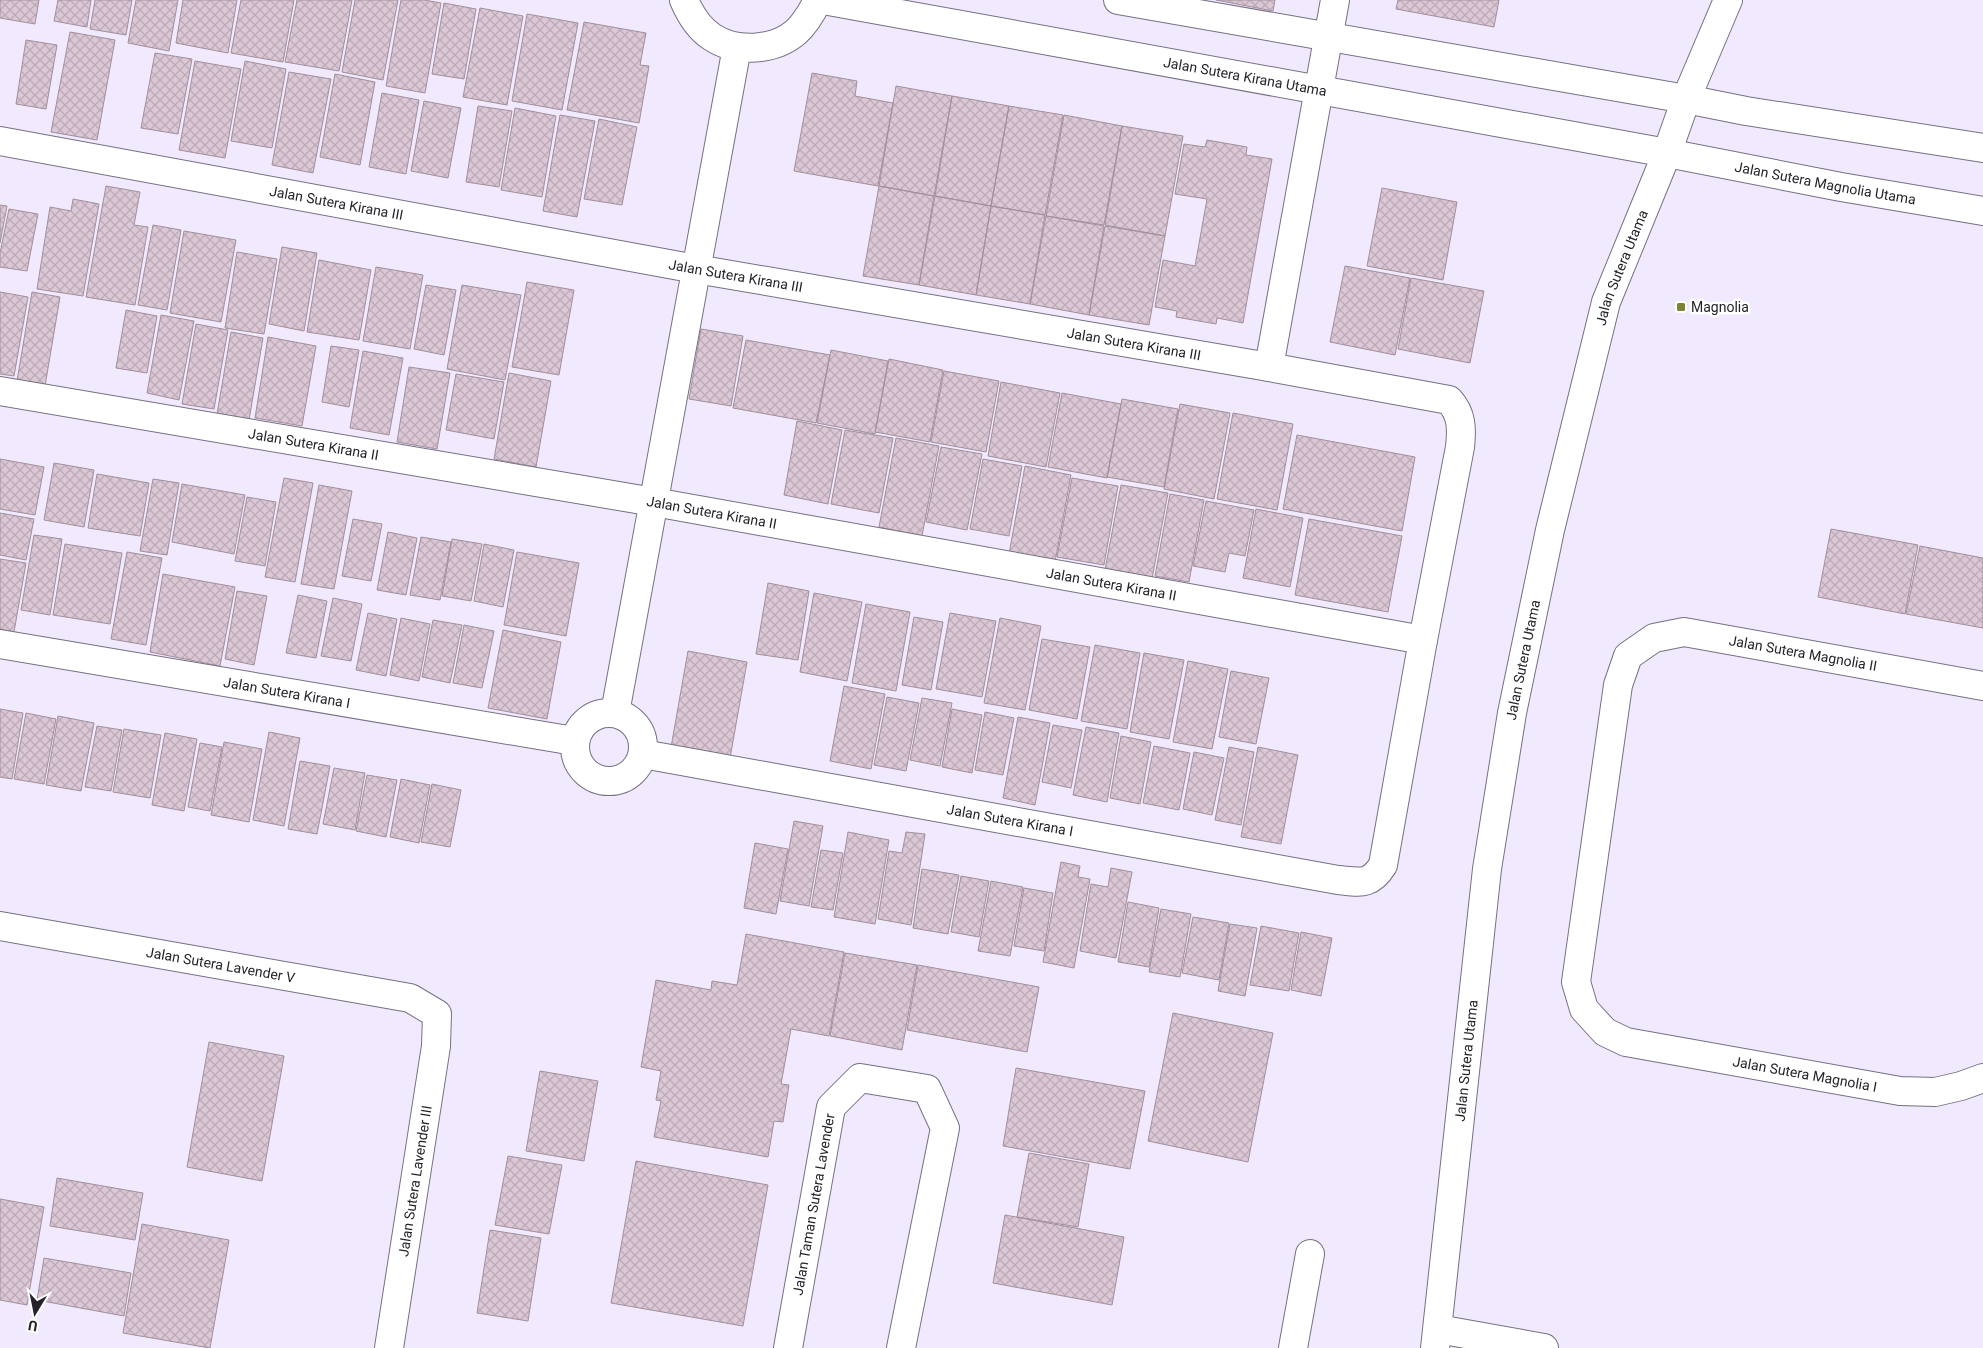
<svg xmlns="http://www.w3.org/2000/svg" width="1983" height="1348" font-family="Roboto,sans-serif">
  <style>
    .building { fill: url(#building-cross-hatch); stroke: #a18f9c }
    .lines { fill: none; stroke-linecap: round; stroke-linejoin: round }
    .minor-casing { stroke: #767082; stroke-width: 30 }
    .minor { stroke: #fff; stroke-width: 28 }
    .poi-dot { fill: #7b8430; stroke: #fff; stroke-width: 2 }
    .labels { text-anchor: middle; stroke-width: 5; stroke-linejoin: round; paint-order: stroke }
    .street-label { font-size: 14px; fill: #25232a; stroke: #fff }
    .poi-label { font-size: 14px; fill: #25232a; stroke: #fff; text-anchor: start }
  </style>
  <defs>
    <pattern id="building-cross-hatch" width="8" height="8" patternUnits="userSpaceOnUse" patternTransform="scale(1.25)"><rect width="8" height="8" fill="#dbc7d5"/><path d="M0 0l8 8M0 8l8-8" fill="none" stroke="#bcabb7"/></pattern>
  </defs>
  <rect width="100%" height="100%" fill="#f1eaff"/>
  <!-- building -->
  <path class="building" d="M0,0h39l-4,24 -35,-6z
    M58,0h33l-4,27 -33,-6z
    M95,0h37l-6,35 -36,-6z
    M136,0h42l-9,51 -41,-8z
    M183,0h54l-9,53 -52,-10z
    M241,0h53l-11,62 -52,-9z
    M297,0h55l-13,71 -54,-9z
    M355,0h43l-15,80 -41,-8z
    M401,0h23l17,3 -16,90 -39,-7z
    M1216,0h59l-2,11z
    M1398,0h101l-5,27 -98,-18z
    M444,3l32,6 -12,70 -32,-5z
    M480,8l43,8 -16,89 -44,-8z
    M527,14l51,9 -16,87 -50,-9z
    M584,22l62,11 -6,32 9,1 -10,57 -72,-13z
    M70,32l45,8 -18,100 -46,-8z
    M26,40l31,5 -11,64 -30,-5z
    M155,53l37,6 -14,75 -37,-6z
    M195,61l46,8 -16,89 -46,-8z
    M245,61l41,8 -14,79 -41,-7z
    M289,72l42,7 -18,94 -41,-8z
    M812,73l45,8 -2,15 38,7 -15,83 -84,-15z
    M335,74l40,8 -15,83 -40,-8z
    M896,86l56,10 -18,100 -55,-10z
    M382,93l37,7 -13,74 -37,-7z
    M952,96l57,10 -18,100 -56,-10z
    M424,101l37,7 -13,70 -37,-7z
    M478,106l34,5 -13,76 -33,-5z
    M1009,106l54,9 -18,100 -54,-9z
    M515,108l41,8 -14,81 -41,-7z
    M560,115l35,6 -18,96 -34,-6z
    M1064,115l58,11 -18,99 -58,-9z
    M599,119l38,8 -15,78 -38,-6z
    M1122,126l61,10 -18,100 -60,-11z
    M1207,140l40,7 -1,8 26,4 -29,164 -26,-5 -1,6 -40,-7 1,-6 -22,-4 8,-47 32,6 12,-67 -32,-5 9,-50 21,3z
    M106,186l34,6 -6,33 14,2 -13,78 -49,-8z
    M879,186l55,10 -15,89 -56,-9z
    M1382,188l75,14 -14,78 -76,-14z
    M935,196l56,10 -15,89 -57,-10z
    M73,199l26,5 -16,92 -46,-7 13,-82 21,4z
    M0,205l7,1 -7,37z
    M991,206l54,9 -15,89 -54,-9z
    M9,209l29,5 -11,57 -27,-4v-14z
    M1046,216l58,10 -15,89 -59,-11z
    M153,225l28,5 -14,80 -29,-5z
    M1105,226l60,10 -16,89 -60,-10z
    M184,231l52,9 -15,82 -51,-9z
    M282,247l35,6 -13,78 -35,-7z
    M237,252l40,7 -13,75 -39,-6z
    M319,260l52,10 -12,70 -52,-8z
    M1345,266l65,12 -15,77 -65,-13z
    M376,267l47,8 -13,74 -47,-8z
    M1411,278l73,13 -14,72 -72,-14z
    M527,282l47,8 -15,85 -47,-8z
    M426,285l30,5 -12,65 -30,-6z
    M462,285l59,10 -16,85 -58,-11z
    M0,292l28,5 -14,79 -14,-2z
    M32,292l28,5 -15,89 -28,-5z
    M126,310l31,6 -10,57 -31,-5z
    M161,315l33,6 -15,79 -32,-7z
    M196,324l32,6 -14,79 -32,-5z
    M701,329l42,7 -12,70 -42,-7z
    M231,332l32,6 -14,82 -32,-6z
    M268,337l48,9 -14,80 -47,-8z
    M746,340l84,15 -14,68 -83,-15z
    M331,346l28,4 -10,57 -27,-5z
    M831,350l57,11 -13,73 -58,-11z
    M363,351l40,7 -14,77 -39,-7z
    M889,359l54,11 -13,72 -55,-10z
    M409,367l41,6 -13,76 -40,-7z
    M944,371l55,10 -13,71 -55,-10z
    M509,373l42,8 -15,86 -42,-8z
    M456,374l48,8 -10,57 -48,-9z
    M1001,382l59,11 -14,74 -58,-11z
    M1062,393l59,11 -14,74 -59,-11z
    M1122,399l56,10 -14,78 -57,-10z
    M1180,404l50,9 -16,86 -50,-10z
    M1233,413l60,11 -16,86 -60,-11z
    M797,421l45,9 -14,74 -44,-9z
    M845,430l48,8 -14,75 -48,-9z
    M1297,435l118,22 -13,74 -119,-22z
    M896,438l43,8 -17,90 -43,-9z
    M941,447l41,7 -15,76 -41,-8z
    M0,459l44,8 -9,48 -35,-6z
    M983,459l39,7 -13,70 -39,-7z
    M54,463l40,7 -10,57 -40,-7z
    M1025,466l46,9 -16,87 -46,-8z
    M97,474l52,9 -9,53 -52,-8z
    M284,478l29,5 -18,99 -30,-5z
    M1072,478l46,8 -14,79 -47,-8z
    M153,479l26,4 -12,72 -27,-4z
    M182,484l63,11 -11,59 -62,-12z
    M319,485l33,6 -18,98 -33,-5z
    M1121,485l47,8 -17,91 -47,-9z
    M1170,494l34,6 -15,82 -34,-6z
    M247,497l29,5 -11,64 -30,-5z
    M1206,501l48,9 -9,46 -16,-3 -4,19 -32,-6z
    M1256,509l47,9 -13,69 -47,-9z
    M0,513l34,6 -8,41 -26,-5z
    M353,519l29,5 -11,57 -29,-5z
    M1309,519l93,17 -14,76 -93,-17z
    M1831,529l87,16 -13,69 -87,-17z
    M388,532l29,6 -11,57 -29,-5z
    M34,535l28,4 -12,76 -29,-5z
    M421,537l30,5 -11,58 -30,-5z
    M452,539l30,5 -11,57 -29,-5z
    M65,544l57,9 -12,71 -57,-9z
    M484,544l30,6 -11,57 -29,-6z
    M1920,546l63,12v70l-77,-14z
    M127,552l35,6 -16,87 -35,-6z
    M517,552l62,11 -13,73 -62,-11z
    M0,559l26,4 -12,69 -14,-3z
    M163,574l72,13 -15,79 -70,-14z
    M768,583l41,8 -11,69 -42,-6z
    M237,591l30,5 -13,69 -29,-6z
    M814,593l48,9 -15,79 -47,-9z
    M298,595l29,6 -11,57 -30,-5z
    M333,598l29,6 -11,57 -30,-5z
    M866,604l44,8 -14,79 -44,-8z
    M368,613l29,6 -11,57 -30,-6z
    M950,613l46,8 -14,76 -46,-8z
    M914,617l29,5 -12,68 -29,-5z
    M401,618l29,6 -11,57 -29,-6z
    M1000,618l41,8 -16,84 -41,-7z
    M433,620l29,5 -12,58 -28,-6z
    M464,625l30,6 -12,57 -29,-5z
    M503,630l58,12 -14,77 -59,-11z
    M1042,639l48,8 -13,72 -48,-9z
    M1095,645l45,8 -13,76 -46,-8z
    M688,651l59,11 -18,102 -59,-11z
    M1144,653l40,7 -15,79 -39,-7z
    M1188,661l40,8 -16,80 -39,-7z
    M1231,671l38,7 -13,66 -37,-7z
    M844,686l41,8 -14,75 -41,-8z
    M887,697l32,6 -13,68 -32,-6z
    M922,698l30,5 -12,63 -30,-6z
    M0,709l23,4 -11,66 -12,-2z
    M952,709l30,6 -10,58 -30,-6z
    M985,712l29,6 -11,57 -28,-5z
    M26,713l30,6 -12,65 -30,-5z
    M58,716l36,7 -13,68 -35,-6z
    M1018,717l32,6 -15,82 -32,-7z
    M1053,725l29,5 -11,58 -29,-6z
    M97,726l25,4 -11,61 -26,-4z
    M1086,727l33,6 -12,69 -34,-7z
    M124,729l37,6 -11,63 -37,-6z
    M269,732l31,6 -16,88 -31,-6z
    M165,733l32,6 -13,72 -32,-6z
    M1121,736l30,6 -11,62 -30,-6z
    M224,742l38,7 -13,73 -38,-7z
    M200,743l22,4 -12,64 -22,-4z
    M1154,746l36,7 -11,57 -36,-7z
    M1229,747l25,5 -13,73 -26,-5z
    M1258,747l40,8 -17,89 -40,-7z
    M1194,752l30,6 -12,57 -29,-6z
    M300,761l30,5 -13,68 -29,-5z
    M334,768l31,5 -10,57 -32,-6z
    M367,775l30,5 -11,57 -30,-6z
    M401,779l29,6 -11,58 -29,-6z
    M432,784l29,6 -11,57 -29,-5z
    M794,821l29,5 -14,80 -29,-5z
    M848,832l41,8 -14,84 -41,-7z
    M906,832l19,2 -14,91 -33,-6 11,-68 13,2z
    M755,843l33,6 -12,65 -32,-6z
    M821,850l22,3 -10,57 -22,-3z
    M1061,862l19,4 -2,11 12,2 -16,89 -31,-6z
    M1111,868l21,4 -16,86 -36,-7 11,-67 17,3z
    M922,869l37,6 -11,59 -35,-6z
    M961,876l28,5 -10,56 -28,-5z
    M991,881l32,6 -13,69 -32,-5z
    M1024,888l29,5 -9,58 -30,-5z
    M1128,902l31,6 -10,59 -31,-5z
    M1161,909l30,5 -11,63 -31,-5z
    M1193,917l36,6 -10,57 -37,-7z
    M1230,924l27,4 -12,68 -27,-5z
    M1261,926l38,7 -10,58 -39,-6z
    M1301,932l31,6 -11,58 -30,-6z
    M746,934l98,18 -15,84 -38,-7 -10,55 8,1 -6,37 -9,-1 -6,36 -114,-20 7,-36 -5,-1 5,-29 -20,-4 15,-87 55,10 1,-9 25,4z
    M845,953l72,12 -15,85 -72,-14z
    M918,965l121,22 -12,65 -120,-22z
    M1173,1013l100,20 -25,129 -100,-21z
    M209,1042l75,14 -22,125 -75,-14z
    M1016,1068l129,23 -15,78 -127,-23z
    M540,1071l58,10 -14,80 -58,-10z
    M1029,1153l60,11 -11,63 -61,-10z
    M508,1156l54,9 -13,69 -54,-9z
    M636,1161l132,24 -25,141 -132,-23z
    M57,1178l86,15 -8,47 -85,-14z
    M0,1199l44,8 -17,98 -27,-5z
    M1005,1215l119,22 -12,68 -119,-22z
    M142,1224l87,16 -19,108 -87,-15z
    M490,1230l51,8 -13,83 -51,-8z
    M44,1258l87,15 -7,43 -87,-16z"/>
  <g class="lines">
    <!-- minor casing -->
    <g class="minor-casing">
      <g id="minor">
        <path d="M684,0c6,14 14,28 28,37 24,16 62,14 84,-5 10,-9 16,-20 22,-32"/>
        <path id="s1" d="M823,0l844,153 174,34 142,24"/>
        <path d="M1118,0l568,99 60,12 237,37"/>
        <path id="s2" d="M0,141l696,128 573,98 180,33c13,14 13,29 11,47l-37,193 -40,225c-13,21 -23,17 -45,15l-695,-126"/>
        <path d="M1269,367l66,-367"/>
        <path id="s3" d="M0,391l654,111 769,138"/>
        <path id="s4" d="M0,644l574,97"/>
        <path id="s5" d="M1983,686l-299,-54 -30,6 -26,18 -10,29 -42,297 8,27 21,23 21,10 274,49 35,1 26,-6 22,-8"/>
        <circle cx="609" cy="747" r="34"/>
        <path d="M615,713l122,-666"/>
        <path id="s6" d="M0,926l410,72 27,16 -1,32 -47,302"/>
        <path d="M1438,1329l106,19"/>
        <path id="s7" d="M788,1348l43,-241 29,-29 67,11 18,39 -44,220"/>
        <path d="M1293,1348l17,-94"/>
        <path id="s8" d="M1435,1348l52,-479 25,-156 38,-183 56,-228 61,-149 19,-54 42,-99"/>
      </g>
    </g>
    <!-- minor -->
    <use href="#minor" class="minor"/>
  </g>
  <!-- markers -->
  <rect class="poi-dot" x="1676" y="302" width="10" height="10" rx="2.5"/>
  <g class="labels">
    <!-- street labels -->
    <g class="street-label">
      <text dy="5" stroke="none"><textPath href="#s1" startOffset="429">Jalan Sutera Kirana Utama</textPath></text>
      <text dy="5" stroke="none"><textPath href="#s1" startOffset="1019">Jalan Sutera Magnolia Utama</textPath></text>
      <text dy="5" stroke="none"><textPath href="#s2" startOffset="342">Jalan Sutera Kirana III</textPath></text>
      <text dy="5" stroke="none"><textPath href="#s8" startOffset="1099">Jalan Sutera Utama</textPath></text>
      <text dy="5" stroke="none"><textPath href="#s2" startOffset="748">Jalan Sutera Kirana III</textPath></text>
      <text dy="5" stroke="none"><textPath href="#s2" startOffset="1152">Jalan Sutera Kirana III</textPath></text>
      <text dy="5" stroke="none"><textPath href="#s3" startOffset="318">Jalan Sutera Kirana II</textPath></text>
      <text dy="5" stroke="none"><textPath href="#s3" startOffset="722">Jalan Sutera Kirana II</textPath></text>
      <text dy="5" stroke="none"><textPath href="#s3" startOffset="1128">Jalan Sutera Kirana II</textPath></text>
      <text transform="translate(1803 653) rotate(10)" y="5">Jalan Sutera Magnolia II</text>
      <text dy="5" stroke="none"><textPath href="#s8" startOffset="694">Jalan Sutera Utama</textPath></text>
      <text dy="5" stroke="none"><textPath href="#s4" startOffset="291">Jalan Sutera Kirana I</textPath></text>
      <text transform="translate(1010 820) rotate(10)" y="5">Jalan Sutera Kirana I</text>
      <text dy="5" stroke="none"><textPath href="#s6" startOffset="224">Jalan Sutera Lavender V</textPath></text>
      <text dy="5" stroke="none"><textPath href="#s8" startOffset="289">Jalan Sutera Utama</textPath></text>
      <text dy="5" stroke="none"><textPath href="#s5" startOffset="961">Jalan Sutera Magnolia I</textPath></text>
      <text transform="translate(415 1181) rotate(-81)" y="5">Jalan Sutera Lavender III</text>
      <text dy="5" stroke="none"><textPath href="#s7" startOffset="146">Jalan Taman Sutera Lavender</textPath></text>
    </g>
    <!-- poi labels -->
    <g class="poi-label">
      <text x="1691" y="312">Magnolia</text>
    </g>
  </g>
  <!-- north arrow -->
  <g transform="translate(35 1313) rotate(190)" stroke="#ffffff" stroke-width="4" paint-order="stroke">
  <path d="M0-4L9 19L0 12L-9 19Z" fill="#25232a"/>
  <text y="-8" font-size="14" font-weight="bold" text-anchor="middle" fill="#25232a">U</text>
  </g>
</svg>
